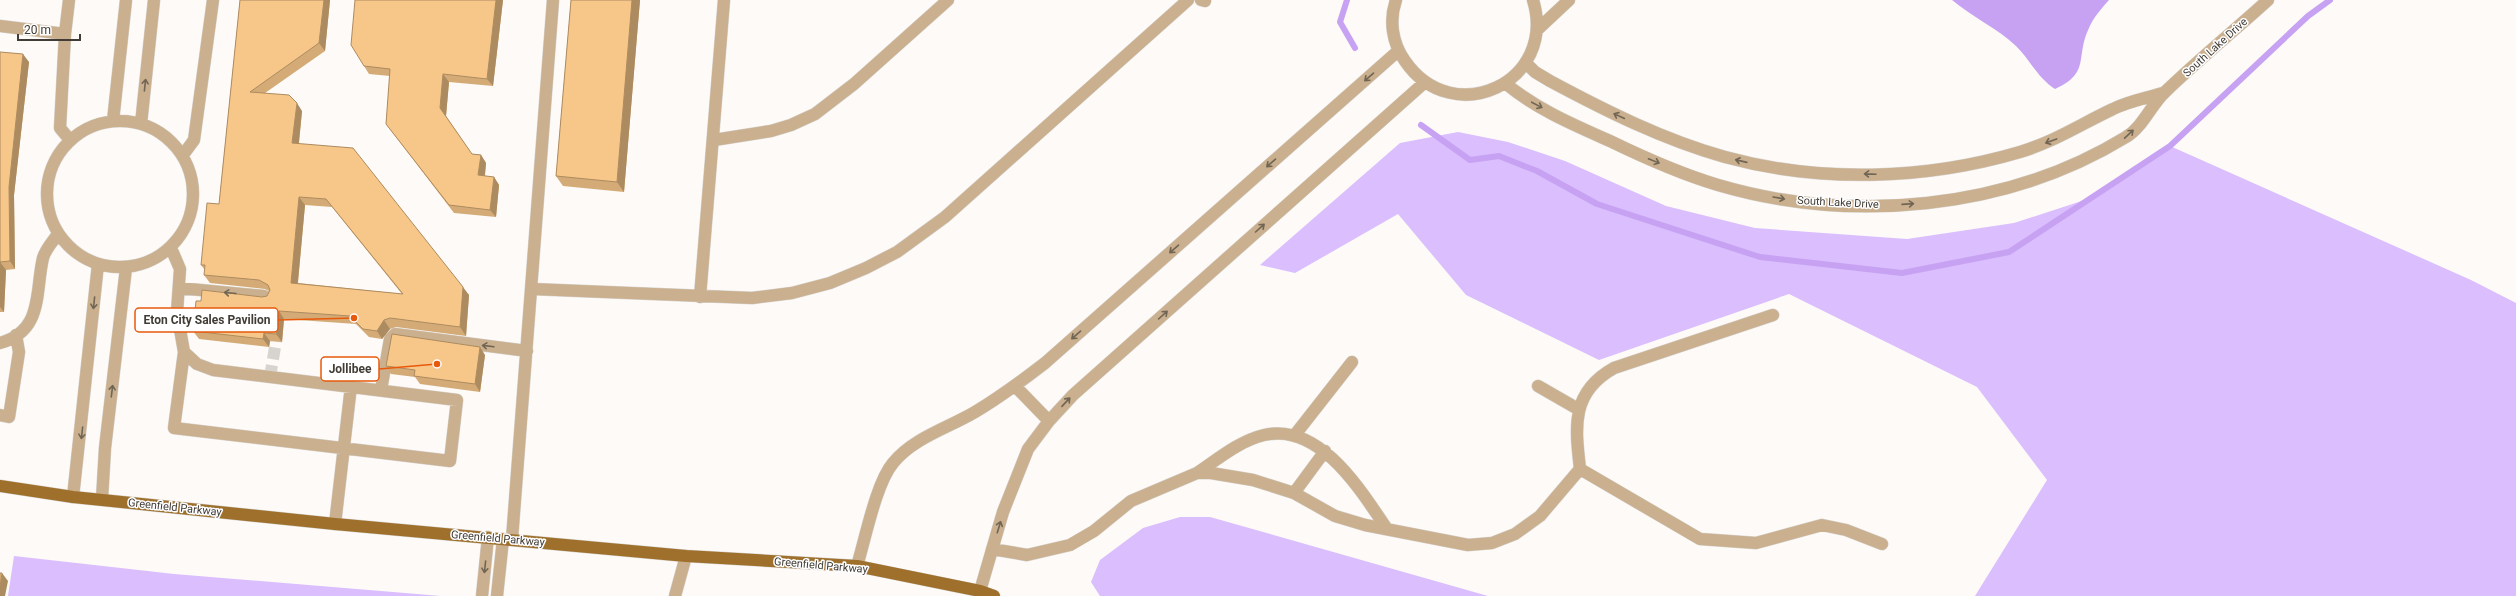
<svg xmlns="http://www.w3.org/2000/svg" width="2516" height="596" font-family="Roboto,sans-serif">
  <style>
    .green { fill: #dabefd }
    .water { fill: #c7a2f3 }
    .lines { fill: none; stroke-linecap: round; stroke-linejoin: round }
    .stream { stroke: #c7a2f3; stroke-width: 6 }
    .minor-tunnel { stroke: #d7d4d0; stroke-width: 12; stroke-dasharray: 12 6; stroke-linecap: butt }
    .minor-casing { stroke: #d7d4d0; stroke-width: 13 }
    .major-casing { stroke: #d7d4d0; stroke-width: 13 }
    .minor { stroke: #cab08f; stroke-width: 12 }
    .major { stroke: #9e702c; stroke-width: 12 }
    .wall { fill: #d4ab76; fill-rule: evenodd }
    .shaded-wall { fill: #ad8b60 }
    .building { fill: #f7c789; stroke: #ad8b60; fill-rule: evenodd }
    .oneway { stroke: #716554 }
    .labels { text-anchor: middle; stroke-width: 3; stroke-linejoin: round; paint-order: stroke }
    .street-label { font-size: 11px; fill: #413c35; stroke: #fff }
    .leader { fill: none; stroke: #e8590c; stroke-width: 1.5 }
    .callout-dot { fill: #e8590c; stroke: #fff; stroke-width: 1.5 }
    .callout { fill: #fff; stroke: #e8590c; stroke-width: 1.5 }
    .callout-label { font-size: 12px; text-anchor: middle; font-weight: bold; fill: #413c35 }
  </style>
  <rect width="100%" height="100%" fill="#fdfaf7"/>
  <!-- green -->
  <path class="green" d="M1458,132l50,10 57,19 101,45 89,22 152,11 107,-16 86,-28 70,-49 301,134 45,23v293h-541l72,-116 -70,-93 -188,-93 -190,66 -133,-65 -68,-81 -103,59 -35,-8 140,-122z
    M1180,517h30l278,79h-388l-9,-14 9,-22 43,-32z
    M14,556l160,18 267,22h-433z"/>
  <!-- water -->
  <path class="water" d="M1952,0h157c-7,8 -16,18 -20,28 -14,29 2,45 -34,61 -18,-12 -24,-28 -39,-43 -19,-18 -44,-29 -64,-46z"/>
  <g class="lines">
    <!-- stream -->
    <path class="stream" d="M1347,0l-7,22 15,26
      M1421,125l49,35 29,-4 38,15 60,33 163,53 142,16 107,-21 161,-106 138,-130 22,-16"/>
    <!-- minor-tunnel -->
    <path class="minor-tunnel" d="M270,377l6,-36 -1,-15"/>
    <!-- minor casing -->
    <g class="minor-casing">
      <path id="minor" d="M69,0l-4,34 -5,94 10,12
        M1201,0l4,1
        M1396,0c-7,20 -4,43 9,61 48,70 153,21 128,-61
        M0,26l65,8
        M1537,30l32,-30
        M1526,63l9,9 15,9c56,30 114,59 175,76 95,26 200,23 295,-5 36,-11 61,-28 93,-43 16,-8 34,-11 50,-16
        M1505,83c31,26 69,42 105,58 35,17 71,33 108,44 133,39 289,25 408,-48 16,-9 25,-32 39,-45 33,-32 69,-61 103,-92
        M47 194a73 73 0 1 1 146 0a73 73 0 1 1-146 0Z
        M113,121l13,-121
        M141,124l13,-124
        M714,140l57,-9 20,-6 24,-11 39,-30 94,-84
        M183,155l11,-15 19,-140
        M171,248l9,21 -3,43 7,40 -10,76 276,33 7,-61 -244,-30 -16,-6 -13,-12
        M179,288l85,8 4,2
        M532,289l220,9 40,-5 38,-10 36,-15 31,-16 48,-35 243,-217
        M700,297l24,-297
        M0,343c44,-12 35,-52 43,-85 2,-8 10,-17 15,-24
        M1015,386l34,35
        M1538,386l40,23
        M381,390l9,-51 5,-5 132,17
        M0,415l9,2 10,-65 -3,-17
        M1294,436l58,-74
        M1580,469l120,70 56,4 66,-18 24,5 36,14
        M1197,473c21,-14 42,-32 67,-38 56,-13 97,56 123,94
        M1294,493l31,-42
        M73,497l25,-233
        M102,499l3,-51 21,-180
        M335,524l16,-138
        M512,539l41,-539
        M992,549l35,6 43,-10 24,-14 37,-30 66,-28h14l42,7 41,13 41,23 30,9 103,20 24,-2 23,-9 25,-18 40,-47c-5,-43 -9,-77 34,-101l159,-53
        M857,566c8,-26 19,-83 36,-103 20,-25 55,-35 82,-51 25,-15 48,-32 70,-49l353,-312
        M980,591l23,-79 25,-63 21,-28 24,-26 351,-312
        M482,596l6,-59
        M497,596l6,-57
        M675,596l11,-40"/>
    </g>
    <!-- major casing -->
    <g class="major-casing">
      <path id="major" d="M0,486l73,11 262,27 351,32 171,10 123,25 14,5"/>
    </g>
    <!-- minor -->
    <use href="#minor" class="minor"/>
    <!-- major -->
    <use href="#major" class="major"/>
  </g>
  <!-- wall -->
  <path class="wall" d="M240,0h90l-5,51 -60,42 37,18 -3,32 170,152 -3,41 -70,-9 -6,2 -8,10 -13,-2 -13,-13 -72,-5 -2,23 -12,-1 -1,6 -70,-8 -6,-8 8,-30 61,-4 5,-1 2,-5 -4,-2 -55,-6 -6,-8 1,-5 -4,-5 18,-61zM305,205l27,2 70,87 -104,-11z
    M503,0l-10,86 -44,-4 -3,34 26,38 9,1 5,8 -1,13 9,1 5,8 -3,32 -42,-4 -68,-89 4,-48 -21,-2 -5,-8z
    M571,0h69l-16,192 -61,-6 -7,-10z
    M0,52l29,10 -15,133 1,74 -9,1 -2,42h-4z
    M485,355l-5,37 -60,-8 -5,-7 -24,-3 -5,-8z"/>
  <!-- shaded-wall -->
  <path class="shaded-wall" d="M324,0h6l-5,51 -6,-8z
    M496,0h7l-10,86 -6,-7z
    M632,0h8l-16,192 -7,-10z
    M23,54l6,8 -15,133 1,74 -5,-8 -1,-74z
    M443,74l6,8 -3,34 -6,-8z
    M297,103l5,8 -4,40 -6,-8z
    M481,155l5,8 -2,20 -6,-8z
    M494,177l5,8 -3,32 -6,-7z
    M299,197l6,8 -8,86 -6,-8z
    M0,262l6,8 -2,42 -4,-5z
    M463,287l6,8 -3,41 -6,-9z
    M279,311l5,8 -2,23 -6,-8z
    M384,320l6,9 -8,10 -5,-8z
    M264,333l6,8 -1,6 -6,-8z
    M480,347l5,8 -5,37 -5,-8z
    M2,573l6,8 -3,15h-5v-9z"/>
  <!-- building -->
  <path class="building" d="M240,0h84l-5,43 -69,49 39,3 8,8 -5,40 61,5 110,139 -3,40 -70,-9 -6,2 -7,11 -14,-2 -13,-13 -71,-5 -3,23 -12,-1 -1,6 -70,-8 3,-30h5l1,-11 60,7 5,-1 3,-6 -2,-5 -9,-5 -55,-5 1,-10h-4l6,-62 12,1zM299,197l27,2 77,95 -112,-11z
    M355,0h141l-9,79 -44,-5 -3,34 32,46 9,1 -3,20 16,2 -4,33 -41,-5 -63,-81 4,-55 -26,-3 -13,-21z
    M571,0h61l-15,182 -61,-6z
    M0,52l23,2 -14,133 1,74 -10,1v10z
    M392,334l88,13 -5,37 -61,-8 1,-6 -29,-4z
    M0,573h2l-2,14z"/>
  <!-- one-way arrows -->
  <defs><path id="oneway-shaft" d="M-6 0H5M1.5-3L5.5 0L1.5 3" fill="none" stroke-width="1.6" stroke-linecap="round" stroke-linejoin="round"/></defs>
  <g class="oneway">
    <use href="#oneway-shaft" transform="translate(1369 77) rotate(139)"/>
    <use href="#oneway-shaft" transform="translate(145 85) rotate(-84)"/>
    <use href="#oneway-shaft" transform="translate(1537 105) rotate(28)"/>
    <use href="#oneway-shaft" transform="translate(1619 116) rotate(-155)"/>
    <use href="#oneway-shaft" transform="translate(2129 134) rotate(-43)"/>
    <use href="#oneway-shaft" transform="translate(2051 141) rotate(160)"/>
    <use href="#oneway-shaft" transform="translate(1654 161) rotate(22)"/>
    <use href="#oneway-shaft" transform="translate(1741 161) rotate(-167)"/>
    <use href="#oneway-shaft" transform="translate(1271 163) rotate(139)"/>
    <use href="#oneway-shaft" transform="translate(1870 174) rotate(-178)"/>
    <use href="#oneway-shaft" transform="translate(1779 198) rotate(10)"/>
    <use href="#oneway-shaft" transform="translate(1908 204) rotate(-4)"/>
    <use href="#oneway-shaft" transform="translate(1260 228) rotate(-42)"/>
    <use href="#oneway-shaft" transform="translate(1174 249) rotate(139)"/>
    <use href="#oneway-shaft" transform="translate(230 293) rotate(-175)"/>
    <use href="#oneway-shaft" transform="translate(94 303) rotate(96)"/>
    <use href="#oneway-shaft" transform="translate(1163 315) rotate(-42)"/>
    <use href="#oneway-shaft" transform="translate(1076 335) rotate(139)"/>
    <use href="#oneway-shaft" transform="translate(488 346) rotate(-173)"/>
    <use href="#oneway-shaft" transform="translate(112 391) rotate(-83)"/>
    <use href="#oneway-shaft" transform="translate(1066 402) rotate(-47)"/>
    <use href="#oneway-shaft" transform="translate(82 433) rotate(96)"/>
    <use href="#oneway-shaft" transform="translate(999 527) rotate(-73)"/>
    <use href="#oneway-shaft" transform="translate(485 567) rotate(96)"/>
  </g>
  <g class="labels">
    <!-- street labels -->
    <g class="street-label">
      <text transform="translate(2215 47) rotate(-42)" y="4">South Lake Drive</text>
      <text transform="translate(1838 202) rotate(3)" y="4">South Lake Drive</text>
      <text transform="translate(175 507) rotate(6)" y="4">Greenfield Parkway</text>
      <text transform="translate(498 538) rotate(5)" y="4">Greenfield Parkway</text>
      <text transform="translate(821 565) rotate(5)" y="4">Greenfield Parkway</text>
    </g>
  </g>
  <!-- callouts -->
  <path class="leader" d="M354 318L278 320M437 364L379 369"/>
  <g class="callout-dot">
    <circle cx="354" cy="318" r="4"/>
    <circle cx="437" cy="364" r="4"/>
  </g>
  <g class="callout">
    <rect x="135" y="308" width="143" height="24" rx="4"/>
    <rect x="321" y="357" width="58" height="24" rx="4"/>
  </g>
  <g class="callout-label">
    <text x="207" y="324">Eton City Sales Pavilion</text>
    <text x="350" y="373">Jollibee</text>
  </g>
  <!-- scale -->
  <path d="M18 34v6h62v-6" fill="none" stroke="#413c35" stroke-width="2"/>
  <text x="24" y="34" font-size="12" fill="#413c35" stroke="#ffffff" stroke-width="3" paint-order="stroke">20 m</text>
</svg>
